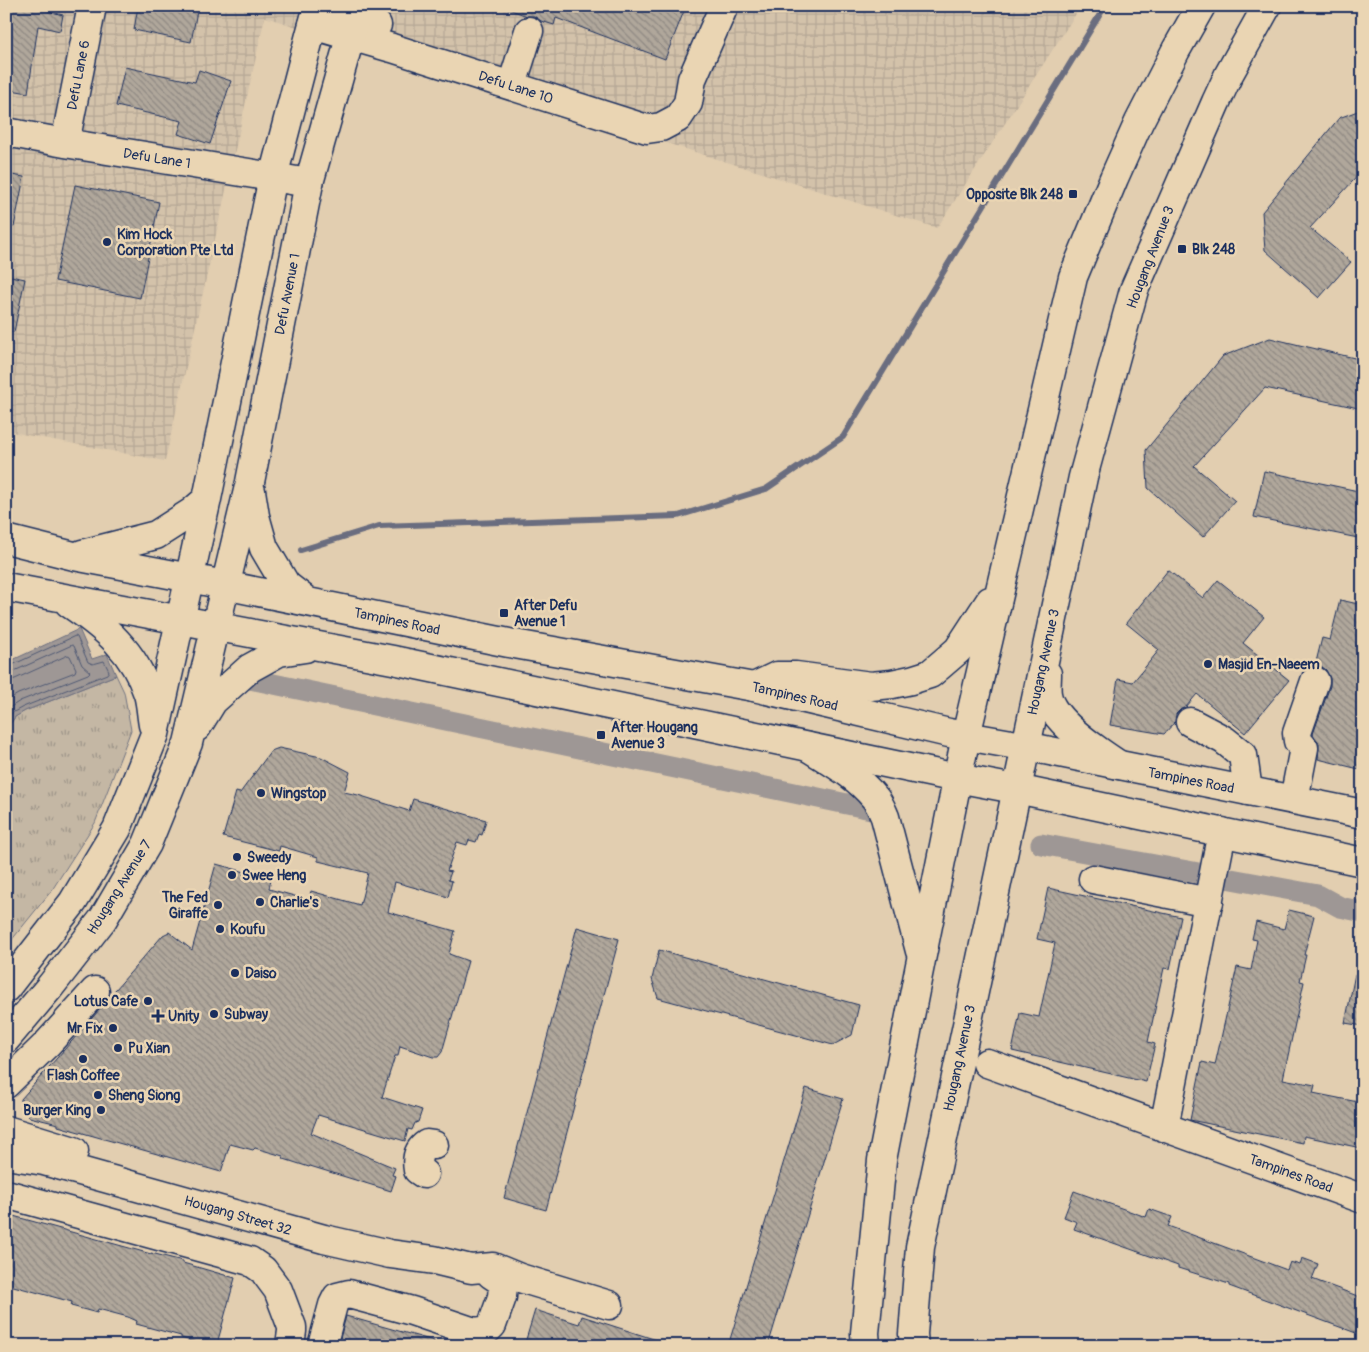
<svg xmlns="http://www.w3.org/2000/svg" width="1369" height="1352" font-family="Pangolin,sans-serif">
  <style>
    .industrial { fill: url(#industrial-grid) }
    .grass { fill: url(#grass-tufts); stroke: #707381 }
    .water { fill: #9e9795; stroke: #6a6d7f }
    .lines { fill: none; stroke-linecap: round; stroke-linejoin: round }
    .shore { stroke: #4f5974; stroke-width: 1 }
    .stream { stroke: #6a6d7f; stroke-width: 6 }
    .canal { stroke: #9e9795; stroke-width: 21 }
    .building { fill: url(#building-back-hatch); stroke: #1b2f5e }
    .minor-casing { stroke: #1b2f5e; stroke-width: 31 }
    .major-casing { stroke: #1b2f5e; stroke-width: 31 }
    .highway-casing { stroke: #1b2f5e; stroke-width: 31 }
    .minor { stroke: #ead5b3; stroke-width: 28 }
    .major { stroke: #ead5b3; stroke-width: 28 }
    .highway { stroke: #ead5b3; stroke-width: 28 }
    .poi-dot { fill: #1b2f5e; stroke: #ead5b3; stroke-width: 2 }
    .labels { text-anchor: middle; stroke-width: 5; stroke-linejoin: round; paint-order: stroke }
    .street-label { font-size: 14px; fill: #1b2f5e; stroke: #ead5b3 }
    .poi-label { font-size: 14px; font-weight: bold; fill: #1b2f5e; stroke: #ead5b3; text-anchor: start }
  </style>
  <defs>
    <pattern id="industrial-grid" width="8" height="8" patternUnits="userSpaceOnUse" patternTransform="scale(1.25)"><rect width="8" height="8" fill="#d3c2aa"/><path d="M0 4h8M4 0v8" fill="none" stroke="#b5a795"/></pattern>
    <pattern id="grass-tufts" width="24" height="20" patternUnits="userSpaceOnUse" patternTransform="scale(1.25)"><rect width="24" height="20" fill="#c4b7a4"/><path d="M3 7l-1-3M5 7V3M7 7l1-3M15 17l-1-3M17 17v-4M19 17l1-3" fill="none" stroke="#9e9589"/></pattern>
    <pattern id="building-back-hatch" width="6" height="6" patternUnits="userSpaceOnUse" patternTransform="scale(1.25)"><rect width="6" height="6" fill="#b0a79b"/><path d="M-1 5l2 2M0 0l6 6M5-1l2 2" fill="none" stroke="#8e8882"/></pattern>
  </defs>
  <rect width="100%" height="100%" fill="#e2ceb0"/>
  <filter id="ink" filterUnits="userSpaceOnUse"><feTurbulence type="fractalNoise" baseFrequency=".02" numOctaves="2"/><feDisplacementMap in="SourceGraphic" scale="10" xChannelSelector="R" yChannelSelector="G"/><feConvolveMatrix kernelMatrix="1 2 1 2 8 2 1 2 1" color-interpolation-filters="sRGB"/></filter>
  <g filter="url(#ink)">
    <!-- industrial -->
    <path class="industrial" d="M6,6h1075l-144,222 -672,-211 -100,444 -159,-30z"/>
    <!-- grass -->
    <path class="grass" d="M116,675l8,17 7,38 -36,93 -43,67 -46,57v-217l9,-13 10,-6z"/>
    <!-- water -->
    <path class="water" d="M79,629l13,30 15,-5 9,21 -91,36 -10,6 -9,13v-67z"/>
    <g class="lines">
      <!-- shore -->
      <path class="shore" d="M6,667l4,-1 65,-30 2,1 11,25 5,2 11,-3 5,10 -2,3 -84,33 -11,6 -6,8
        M6,673l6,-1 60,-27 2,1 8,19 8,7 -2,2 -68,27 -14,9
        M6,681l9,-2 53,-24 2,1 6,13 -1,3 -57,22 -12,7"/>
      <!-- stream -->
      <path class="stream" d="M301,550l78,-24 299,-10 88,-27 77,-52 262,-431"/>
      <!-- canal -->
      <path class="canal" d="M245,678l626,131
        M1041,844l277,51 22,12 23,5"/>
    </g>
    <!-- building -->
    <path class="building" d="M6,6h23l34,9 -3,16 -22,-5 -10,67 -22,-4z
      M138,6h60l-7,36 -57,-12z
      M507,6h179l-21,53 -109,-41 -2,7 -13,-4 -7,-5h-7l-21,-8z
      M125,67l70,15 4,-12 32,11 -21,63 -32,-10 4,-13 -66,-15z
      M1363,109v61l-53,58 41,34 -32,36 -54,-48 -3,-38 77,-94z
      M6,174l18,3 -10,50h-8z
      M75,185l84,17 -19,96 -85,-17z
      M6,275l19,4 -11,53 -8,-1z
      M1270,338l93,22v49l-98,-21 -71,78 41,35 -32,36 -55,-49 -2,-38 77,-94z
      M1264,471l99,21v47l-109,-22z
      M1168,570l35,28 15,-18 46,37 -21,26 46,37 -44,53 -48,-39 -11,13 -5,2 -5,5 -1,8 -11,12 -54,-9 8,-46 15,3 26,-32 -33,-27z
      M1340,600l23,5v165l-45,-11 1,-15 -6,-10 17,-48v-7l-4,-9 -5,-4h-6l7,-28 8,2z
      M279,748l42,9 29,15 -6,20 14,3 51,16 4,-12 73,21 -4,15 -3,-1 -3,8 -7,-2 -2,5 -10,-3 -10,29 4,1 -3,8 4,1 -4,16 -53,-15 -7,30 67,19 -6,23 19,7 -26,91 -4,5h-5l-33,-11 -2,10h-3l-13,41 40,13 -4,12 -3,1 -3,7 -4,-1 -3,12 -87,-26 -7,18 84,35 -3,7 4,1 -5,15 -81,-25 -1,1 -25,-8 -1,-3 -28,-8 -2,2 -23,-6 -9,28 -163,-46v-2l-29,-7 -8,-10v-8l86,-98 2,-4 54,-62 6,-3 23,18 24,-86 55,15 -2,10 40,11 2,-9 49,14 8,-32 -50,-12v-4l-38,-11 -1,5 -56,-14 13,-45 4,1 31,-42z
      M1048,888l133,29 -11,52 -6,-1 -16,74 7,2 -9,38 -134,-31 8,-38 19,4 16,-74 -18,-4z
      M1289,910l25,6 -10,39h2l-6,26 4,1 -21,97 32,6 -2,8 50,10v35l-2,10 -57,-12 -1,7 -113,-23 12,-58 13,3 22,-98 14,3 6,-30 -5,-1 4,-17 28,7z
      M577,927l42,12 -73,271 -42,-12z
      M659,950l200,55 -7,30 -19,10 -175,-47 -6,-19z
      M1355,974h8v52l-18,-3z
      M806,1088l37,11 -75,247h-40z
      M1074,1191l72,26 3,-8 23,8 -4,9 119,44 3,-8 10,3 2,-7 16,6 -6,15 51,19v29l-4,-1 -3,7 -127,-47v-2l-51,-16v-2l-104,-37 3,-7 -13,-5z
      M6,1214l145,40v-1l32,8v2l52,15 -18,66 -8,-2v4l-28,-8v-2l-45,-12 1,-3 -9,-4 -30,-8 -1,4 -26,-7 1,-4 -66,-18z
      M535,1310l44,14 3,-8 81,26 -1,4h-73l-25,-8 -3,8h-37z
      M346,1316l88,25v5h-96z"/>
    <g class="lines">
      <!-- minor casing -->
      <g class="minor-casing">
        <path id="minor" d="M319,6l58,19
          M313,25l79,23 255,81 14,-2 17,-9 10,-15 4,-24 32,-73
          M512,85l17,-54
          M6,132l59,11 244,40
          M65,143l27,-137
          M1190,722l34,18 19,15 5,36
          M1294,800l10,-52 -6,-7 -1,-8 18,-52
          M1093,879l116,23
          M987,1063l376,136
          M6,1084l41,-40 48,-53
          M1164,1127l58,-295
          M6,1130l68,21
          M6,1155l38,6 280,78 66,15 44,6 37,9 22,-2 27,11 89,27
          M424,1174l-6,-4c-2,-11 0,-20 9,-26l7,1
          M6,1194l244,67 13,9 15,20 14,37v4l-2,15
          M322,1346l11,-41 4,-8 12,-3 63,17 62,21 9,-1 5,-2 4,-4 10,-28 1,-12 -3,-5 -9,-6"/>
      </g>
      <!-- major casing -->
      <g class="major-casing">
        <path id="major" d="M251,491l4,25 9,32 22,37 22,17
          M6,539l68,17 116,22 319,65 245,44 195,46 91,16 323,65
          M82,554l74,-19 36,-23 15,-13
          M6,587l387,73 564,118 74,14 332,70
          M69,603c36,24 65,48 79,91 3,10 3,21 5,31
          M197,727l16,-26 37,-33 29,-16 26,-4
          M6,988l67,-86 44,-73 38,-95 52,-235 66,-322 37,-142 8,-29
          M6,1039l43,-51 54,-69 44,-75 41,-101 62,-261 59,-299 50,-177"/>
      </g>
      <!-- highway casing -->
      <g class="highway-casing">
        <path id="highway" d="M1047,674c0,7 -1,14 0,20 4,27 51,57 72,71
          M754,687l23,-11h19l75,10 21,-2 19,-4 19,-6 28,-24 32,-49
          M808,747c23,15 48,28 66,50 5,5 8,13 11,20l35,134
          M866,1346l-1,-13 17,-173 36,-185 48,-239 107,-459 41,-99 25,-56 37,-72 25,-44
          M914,1346l-1,-12 7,-87 163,-770 51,-187 82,-188 13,-28 38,-68"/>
      </g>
      <!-- minor -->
      <use href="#minor" class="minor"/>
      <!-- major -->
      <use href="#major" class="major"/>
      <!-- highway -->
      <use href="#highway" class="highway"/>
    </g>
  </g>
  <!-- markers -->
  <g class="poi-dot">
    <rect x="1068" y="189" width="10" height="10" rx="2.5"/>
    <circle cx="107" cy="242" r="5"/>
    <rect x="1177" y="244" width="10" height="10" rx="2.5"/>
    <rect x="499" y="608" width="10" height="10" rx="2.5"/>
    <circle cx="1208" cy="664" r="5"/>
    <rect x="596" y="730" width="10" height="10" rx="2.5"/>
    <circle cx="261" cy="793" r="5"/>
    <circle cx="237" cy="857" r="5"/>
    <circle cx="232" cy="875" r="5"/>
    <circle cx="260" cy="902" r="5"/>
    <circle cx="218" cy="905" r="5"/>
    <circle cx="220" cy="929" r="5"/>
    <circle cx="235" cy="973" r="5"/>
    <circle cx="148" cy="1001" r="5"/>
    <circle cx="214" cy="1014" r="5"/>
    <path d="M155.5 1008.5h5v5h5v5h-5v5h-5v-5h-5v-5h5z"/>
    <circle cx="113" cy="1028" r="5"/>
    <circle cx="118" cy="1048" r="5"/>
    <circle cx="83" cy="1059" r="5"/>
    <circle cx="98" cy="1095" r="5"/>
    <circle cx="101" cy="1110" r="5"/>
  </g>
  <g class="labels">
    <!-- street labels -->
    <g class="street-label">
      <text transform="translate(78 75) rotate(-79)" y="5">Defu Lane 6</text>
      <text transform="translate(516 87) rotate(18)" y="5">Defu Lane 10</text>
      <text transform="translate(157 158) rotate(9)" y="5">Defu Lane 1</text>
      <text transform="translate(1150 257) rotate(-69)" y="5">Hougang Avenue 3</text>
      <text transform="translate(287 294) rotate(-79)" y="5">Defu Avenue 1</text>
      <text transform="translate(397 621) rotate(12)" y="5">Tampines Road</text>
      <text transform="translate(1043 662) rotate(-78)" y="5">Hougang Avenue 3</text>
      <text transform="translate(795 696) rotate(13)" y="5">Tampines Road</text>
      <text transform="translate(1191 780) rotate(11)" y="5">Tampines Road</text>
      <text transform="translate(119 887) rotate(-58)" y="5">Hougang Avenue 7</text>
      <text transform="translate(959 1058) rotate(-78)" y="5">Hougang Avenue 3</text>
      <text transform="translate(1291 1173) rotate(20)" y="5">Tampines Road</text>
      <text transform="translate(238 1215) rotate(16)" y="5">Hougang Street 32</text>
    </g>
    <!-- poi labels -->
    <g class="poi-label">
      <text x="1063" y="199" text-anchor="end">Opposite Blk 248</text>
      <text x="117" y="239">Kim Hock<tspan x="117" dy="16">Corporation Pte Ltd</tspan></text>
      <text x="1192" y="254">Blk 248</text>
      <text x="514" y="610">After Defu<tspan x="514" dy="16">Avenue 1</tspan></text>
      <text x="1218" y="669">Masjid En-Naeem</text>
      <text x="611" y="732">After Hougang<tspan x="611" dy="16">Avenue 3</tspan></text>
      <text x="271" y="798">Wingstop</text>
      <text x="247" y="862">Sweedy</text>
      <text x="242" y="880">Swee Heng</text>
      <text x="208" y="902" text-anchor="end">The Fed<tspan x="208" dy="16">Giraffe</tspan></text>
      <text x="270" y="907">Charlie's</text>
      <text x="230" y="934">Koufu</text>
      <text x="245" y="978">Daiso</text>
      <text x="138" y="1006" text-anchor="end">Lotus Cafe</text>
      <text x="224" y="1019">Subway</text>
      <text x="168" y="1021">Unity</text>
      <text x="103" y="1033" text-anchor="end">Mr Fix</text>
      <text x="128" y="1053">Pu Xian</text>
      <text x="83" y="1080" text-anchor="middle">Flash Coffee</text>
      <text x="108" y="1100">Sheng Siong</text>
      <text x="91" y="1115" text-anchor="end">Burger King</text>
    </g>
  </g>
  <!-- margin -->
  <rect width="1369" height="1352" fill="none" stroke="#ead5b3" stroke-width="25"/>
  <rect x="12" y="12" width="1344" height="1327" fill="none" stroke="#1b2f5e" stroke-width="2" filter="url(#ink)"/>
</svg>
